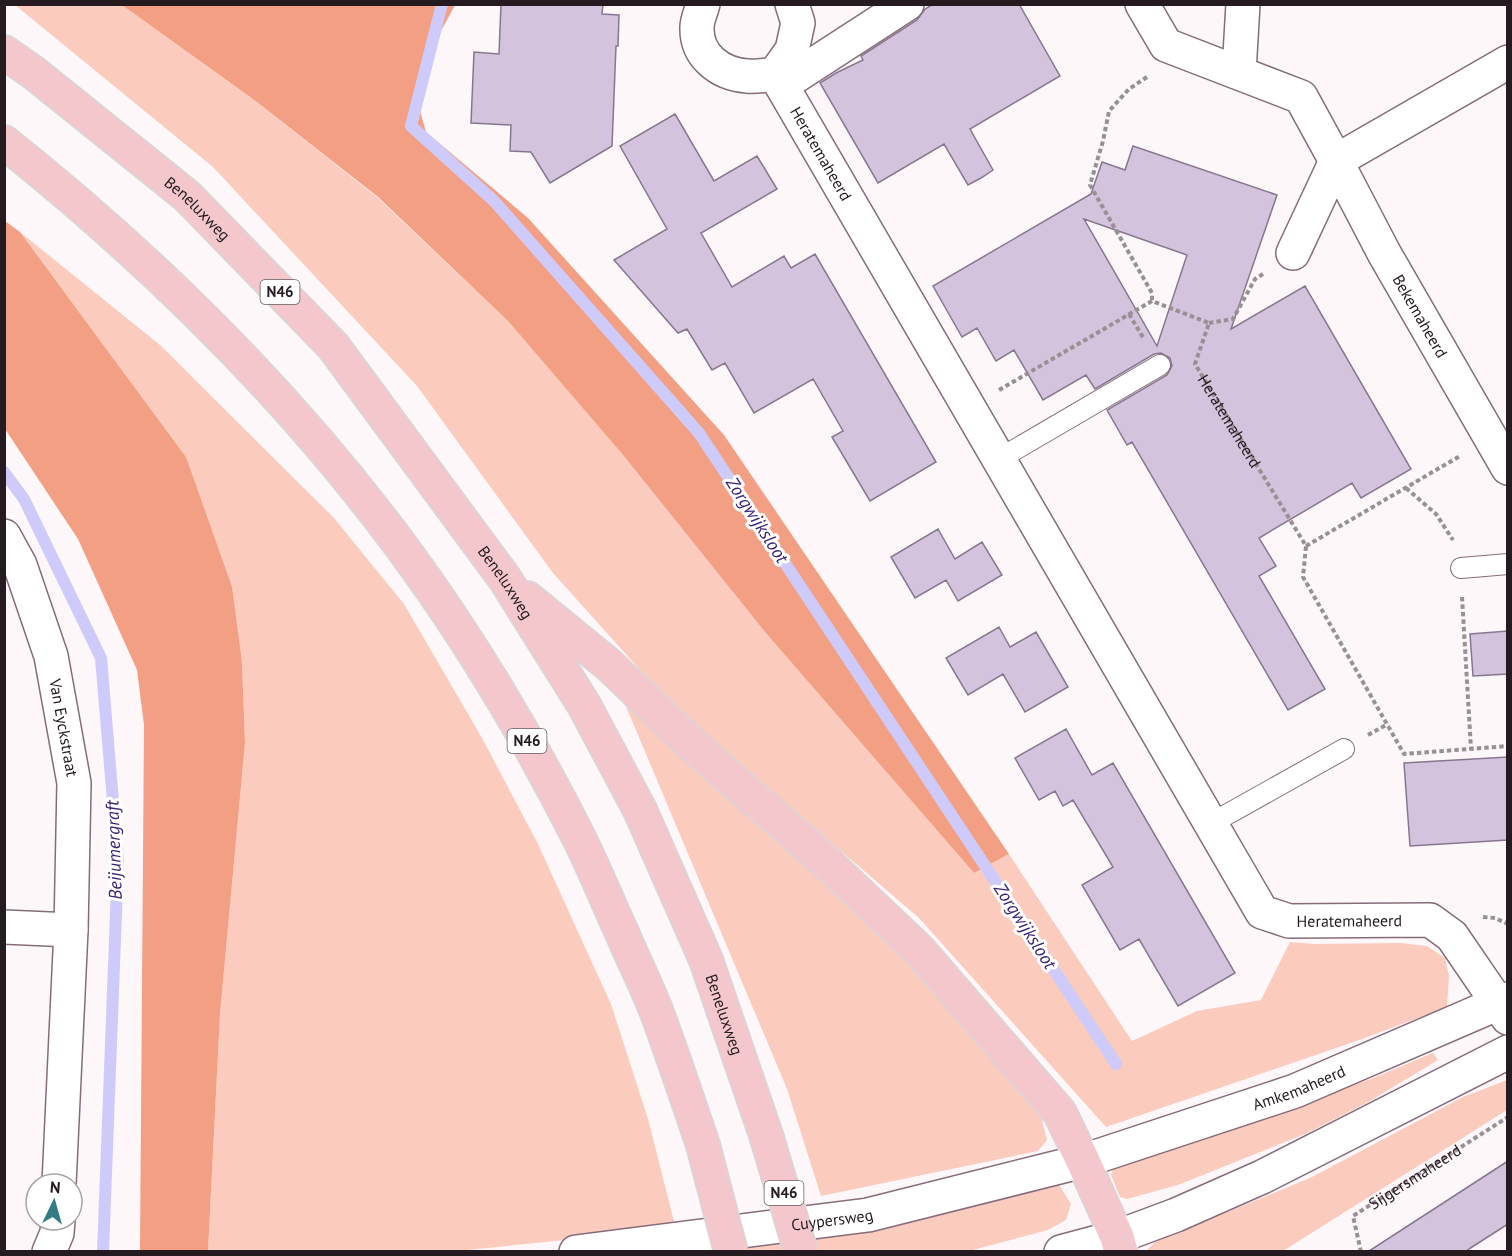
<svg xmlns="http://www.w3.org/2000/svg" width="1512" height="1256" font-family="'PT Sans',sans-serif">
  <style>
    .green { fill: #fbcbbd }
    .forest { fill: #f39f84 }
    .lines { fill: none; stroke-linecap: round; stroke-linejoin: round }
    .stream { stroke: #cecbfa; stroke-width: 12 }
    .building { fill: #d4c3dc; stroke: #87778e; stroke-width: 1.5; fill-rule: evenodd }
    .lane-casing { stroke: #866c7b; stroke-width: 22 }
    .street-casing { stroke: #866c7b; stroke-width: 36 }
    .secondary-casing { stroke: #866c7b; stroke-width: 36 }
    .highway-casing { stroke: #d8d6d7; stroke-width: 36 }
    .path { stroke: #989094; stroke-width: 4; stroke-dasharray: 4.5 3; stroke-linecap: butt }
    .lane { stroke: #fff; stroke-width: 20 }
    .street { stroke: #fff; stroke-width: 33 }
    .secondary { stroke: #fff; stroke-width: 33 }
    .highway { stroke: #f3c7cc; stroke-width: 33 }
    .highway-bridge-casing { stroke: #d8d6d7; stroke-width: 36; stroke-linecap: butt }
    .highway-bridge { stroke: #f3c7cc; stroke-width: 33 }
    .labels { text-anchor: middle; stroke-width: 6; stroke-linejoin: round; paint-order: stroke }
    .shield { fill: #fff; stroke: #665f63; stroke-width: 1.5 }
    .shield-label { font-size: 15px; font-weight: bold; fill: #241a20 }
    .street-label { font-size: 16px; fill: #241a20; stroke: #fff }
    .water-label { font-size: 18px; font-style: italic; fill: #382278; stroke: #fff }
  </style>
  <rect width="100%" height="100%" fill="#fdf7fa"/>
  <!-- green -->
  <path class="green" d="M15,5h107l135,97 121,96 130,123 115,134 142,177 209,241 35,-19 123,187 65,-30 64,-11 29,-58 24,2 86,-1 27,3 18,12 4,18 -2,31 -82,31 -259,89 -187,-209 -243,-208 -123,-137 -136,-187 -204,-219z
    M20,232l140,113 174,173 70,86 78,134 55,104 74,162 37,115 28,110 -229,23 -239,-1 12,-237 25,-271 -3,-80 -56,-206z
    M622,697l251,225 168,194 6,24 -9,11 -217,45 -34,-107z
    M1433,1053l5,7 -68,41 -65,33 -127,51 -51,14 -7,-2 -9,-22 3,-10 257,-86z
    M1507,1080v30l-224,141h-137l9,-9 155,-64 153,-81z
    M1058,1183l13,21 -5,16 -18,10 -79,21 -267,1z"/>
  <!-- forest -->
  <path class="forest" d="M122,5h333l-14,26 -21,80 6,21 102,86 196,217 285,419 -35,19 -209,-241 -142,-177 -115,-134 -130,-124 -121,-95z
    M5,221l15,11 166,225 46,130 10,76 3,80 -25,271 -12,237h-68l4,-526 -7,-55 -59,-131 -73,-110z"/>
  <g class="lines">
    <!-- stream -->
    <path class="stream" d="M442,4l-31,122 83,75 205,232 417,631
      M4,472l20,27 77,159 17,203 -15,391"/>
  </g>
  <!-- building -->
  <path class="building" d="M501,4h102l-1,10 17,1 -1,31h-2l-4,100 -62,37 -19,-31 -21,-1 1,-26 -40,-2 3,-71 25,2z
    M933,4h86l41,72 -90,53 23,41 -12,8 -13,7 -24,-41 -66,39 -58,-100 16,-10 27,-13 -2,-4 56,-36 8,-11z
    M675,114l39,67 43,-25 20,33 -76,44 31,54 52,-31 7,12 24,-14 121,208 -66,39 -38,-64 11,-6 -30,-52 -59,34 -29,-50 -13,7 -25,-41 -9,4 -64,-73 53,-31 -47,-83z
    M1133,146l144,49 -46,134 74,-43 106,183 -50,29 -9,-15 -93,55 17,28 -17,10 66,113 -37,21 -156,-268 -5,3 -20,-35 60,-35 5,-9 -2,-8 -9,-5 -7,1 -59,35 -9,-14 -43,25 -29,-50 -18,11 -19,-33 -15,9 -29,-51 158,-92 11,-32 23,8zM1084,219l103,36 -30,91z
    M938,529l17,30 27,-17 20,33 -44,26 -12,-21 -31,18 -24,-41z
    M999,627l11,20 26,-15 32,55 -43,25 -22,-38 -35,21 -22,-37z
    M1508,631v43l-35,2 -3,-42z
    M1066,729l26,46 21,-12 122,210 -57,33 -39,-67 -19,11 -38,-65 31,-18 -40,-67 -10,6 -8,-15 -16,9 -24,-42z
    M1508,757v83l-98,6 -6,-83z
    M1508,1161v63l-36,23 -6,4h-97z"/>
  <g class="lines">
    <!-- lane casing -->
    <g class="lane-casing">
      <path id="lane" d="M999,459l161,-94
        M1461,568l47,-4
        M1210,824l134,-75"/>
    </g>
    <!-- street casing -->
    <g class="street-casing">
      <g id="street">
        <path d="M703,4c-2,8 -6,16 -6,23 -1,29 23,47 50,49 9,1 19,-1 28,-2l17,-24 6,-27 -6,-19"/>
        <path d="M1142,4l24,41 135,52 35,64 172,-99"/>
        <path d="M1239,72l4,-68"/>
        <path id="s3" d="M775,74l487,838 27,9 141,-1 22,16 56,82"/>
        <path d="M782,85l125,-81"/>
        <path id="s4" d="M1293,253l43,-92 48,92 124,215"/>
        <path id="s5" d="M4,536l16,29 31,91 23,127 -3,147 -12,254"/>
        <path d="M4,927l67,3"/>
        <path d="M49,1252l8,-19 1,-13"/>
      </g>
    </g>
    <!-- secondary casing -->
    <g class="secondary-casing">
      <g id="secondary">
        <path id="s6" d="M576,1252l292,-37 215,-54 212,-70 213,-92"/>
        <path d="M1061,1252l56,-15 59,-22 86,-38 246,-125"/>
      </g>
    </g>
    <!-- highway casing -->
    <g class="highway-casing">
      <g id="highway">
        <path id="s7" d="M4,52l30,21 153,123 146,150 172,233 79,126 56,105 66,150 60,175"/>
        <path d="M4,142c148,118 284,252 397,404 68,92 127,191 178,292 16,32 29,65 44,97 12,29 27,57 37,86 15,41 29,83 43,124"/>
        <path d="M527,598l82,67 90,86 122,106 98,93 141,163 23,48 34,76 4,15"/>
      </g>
    </g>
    <!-- path -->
    <g class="path">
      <path d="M1147,77l-18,12 -20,22 -6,30 -13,44 62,108v8"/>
      <path d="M1129,314l15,25"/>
      <path d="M1209,323l24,-4 22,-40 8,-5"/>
      <path id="s1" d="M999,390l153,-89 57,22 -14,41 111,182 -3,31 101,177 104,-8"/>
      <path d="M1406,488l30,26 17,26"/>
      <path d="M1306,546l154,-90"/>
      <path d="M1462,597l9,152"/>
      <path d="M1368,735l18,-10"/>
      <path d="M1483,917l12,1 13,6"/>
      <path id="s2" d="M1361,1252l-8,-36 155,-99"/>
    </g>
    <!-- lane -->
    <use href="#lane" class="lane"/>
    <!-- street -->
    <use href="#street" class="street"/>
    <!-- secondary -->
    <use href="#secondary" class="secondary"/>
    <!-- highway -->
    <use href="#highway" class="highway"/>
    <!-- highway-bridge casing -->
    <g class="highway-bridge-casing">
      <path id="highway-bridge" d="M766,1135l35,117
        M703,1145l28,107"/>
    </g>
    <!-- highway-bridge -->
    <use href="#highway-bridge" class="highway-bridge"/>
  </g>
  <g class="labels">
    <!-- shield labels -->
    <g class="shield">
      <rect x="260.5" y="280" width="39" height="24" rx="4.5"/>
      <rect x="507.5" y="729" width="39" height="24" rx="4.5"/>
      <rect x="764.5" y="1181" width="39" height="24" rx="4.5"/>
    </g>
    <g class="shield-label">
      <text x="280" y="297">N46</text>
      <text x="527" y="746">N46</text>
      <text x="784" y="1198">N46</text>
    </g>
    <!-- street labels -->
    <g class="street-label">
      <text dy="6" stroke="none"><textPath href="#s3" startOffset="92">Heratemaheerd</textPath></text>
      <text dy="6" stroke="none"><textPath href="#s7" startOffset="249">Beneluxweg</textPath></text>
      <text dy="6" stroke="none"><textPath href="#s4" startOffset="278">Bekemaheerd</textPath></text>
      <text dy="6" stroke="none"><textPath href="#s1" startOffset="348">Heratemaheerd</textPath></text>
      <text dy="6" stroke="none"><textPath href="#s7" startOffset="735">Beneluxweg</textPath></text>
      <text dy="6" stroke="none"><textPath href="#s5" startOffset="202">Van Eyckstraat</textPath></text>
      <text dy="6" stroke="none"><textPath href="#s3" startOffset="1058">Heratemaheerd</textPath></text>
      <text dy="6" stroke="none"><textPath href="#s7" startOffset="1221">Beneluxweg</textPath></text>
      <text dy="6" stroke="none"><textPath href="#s6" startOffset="744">Amkemaheerd</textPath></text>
      <text dy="6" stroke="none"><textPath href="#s2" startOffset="110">Sijgersmaheerd</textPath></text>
      <text dy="6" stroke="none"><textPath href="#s6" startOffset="258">Cuypersweg</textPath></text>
    </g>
    <!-- water labels -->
    <g class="water-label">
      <text transform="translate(757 520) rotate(57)" y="6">Zorgwijksloot</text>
      <text transform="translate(114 850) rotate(-92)" y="6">Beijumergraft</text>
      <text transform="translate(1025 926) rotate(57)" y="6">Zorgwijksloot</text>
    </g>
  </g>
  <!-- border -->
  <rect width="1512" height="1256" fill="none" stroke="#241a20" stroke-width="12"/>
  <!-- north arrow -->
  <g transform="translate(54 1202) rotate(5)"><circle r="28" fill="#ffffff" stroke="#a7a3a6" stroke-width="1.5"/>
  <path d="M0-4.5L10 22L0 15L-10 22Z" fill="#347c84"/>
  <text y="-9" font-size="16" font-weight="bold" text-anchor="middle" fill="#241a20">N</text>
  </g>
</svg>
